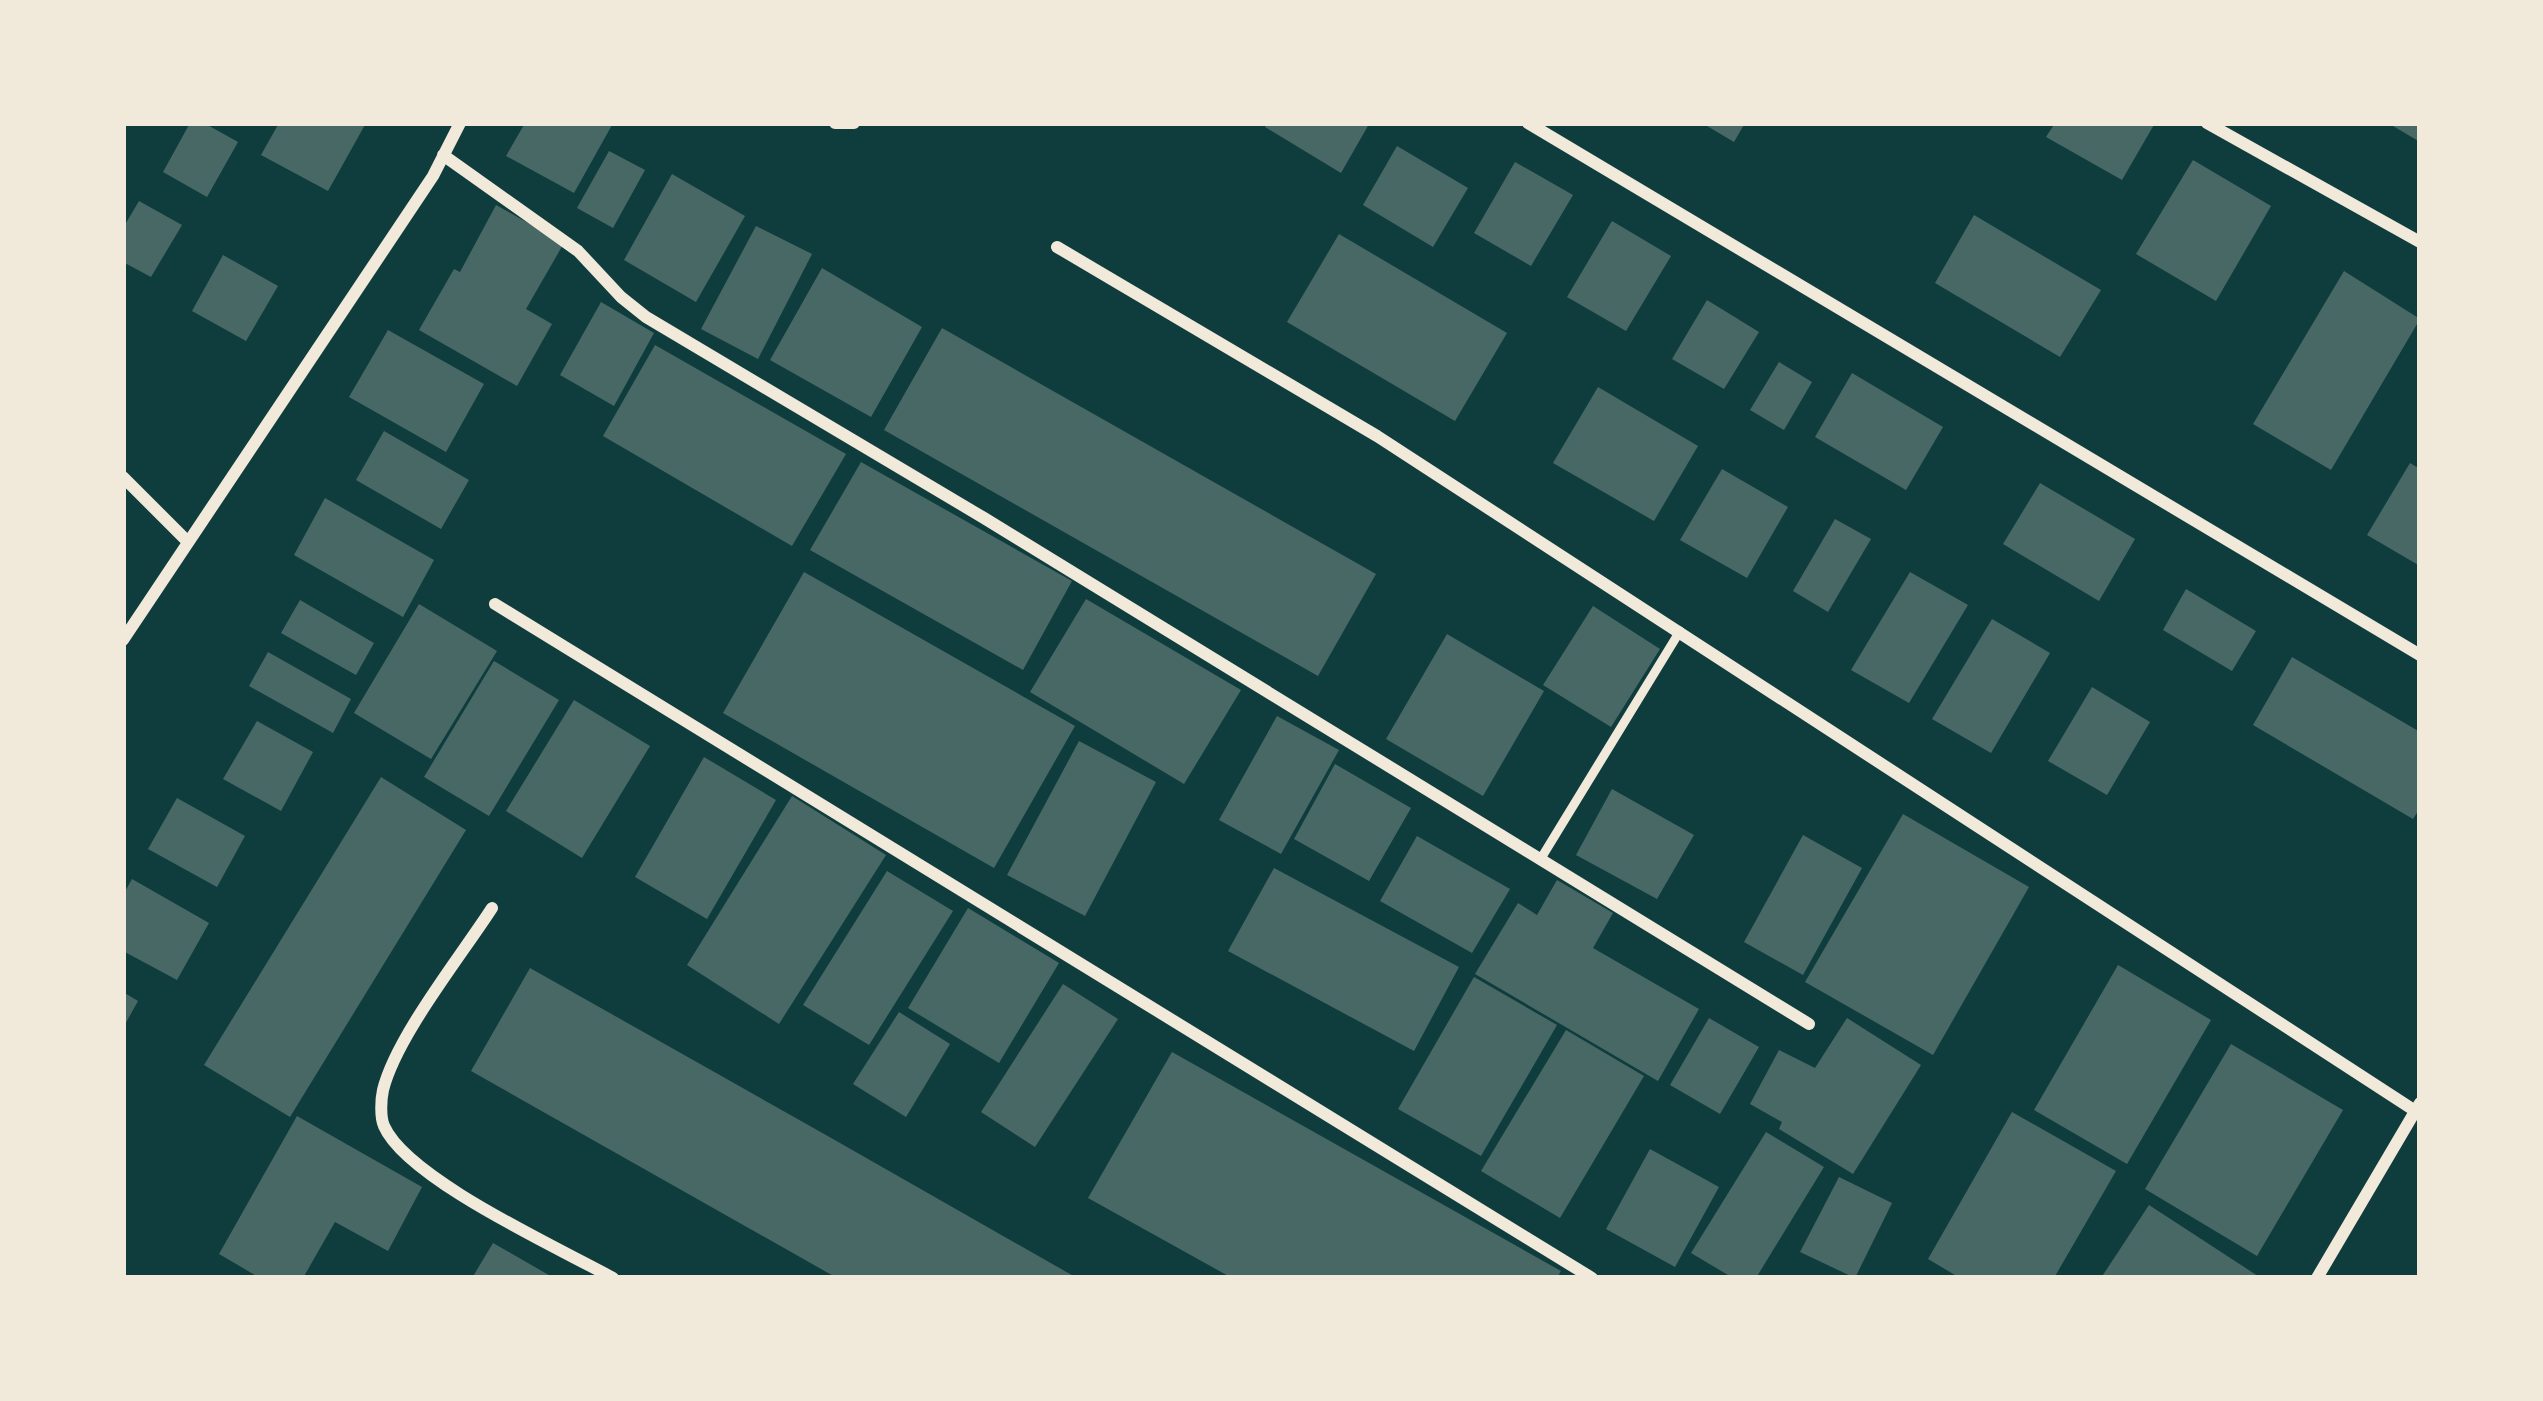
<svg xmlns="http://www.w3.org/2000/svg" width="2543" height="1401" font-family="'Public Sans',sans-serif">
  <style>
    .building { fill: #486865 }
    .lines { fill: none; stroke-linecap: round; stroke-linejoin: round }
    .service { stroke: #f1e9da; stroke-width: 9 }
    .minor { stroke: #f1e9da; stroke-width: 12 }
  </style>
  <rect width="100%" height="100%" fill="#0f3d3e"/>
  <!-- building -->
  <path class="building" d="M190,123h14l34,19 -31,55 -44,-25z
    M279,123h87l-38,68 -67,-36z
    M525,123h84l3,2 -38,68 -68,-37z
    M1267,123h99l3,1 -28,49 -76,-46z
    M1702,123h43l-11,19z
    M2055,123h100l-33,57 -76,-43z
    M2388,123h32v19z
    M1397,146l71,42 -35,59 -70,-42z
    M609,151l36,19 -32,58 -36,-20z
    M2193,160l78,46 -55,95 -80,-47z
    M1515,162l58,33 -42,71 -57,-33z
    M672,174l73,42 -49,86 -72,-42z
    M139,201l43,24 -31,52 -28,-15v-34z
    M496,205l68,38 -38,66 26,15 -35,62 -98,-56 35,-61 6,3z
    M1974,215l127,75 -41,67 -125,-74z
    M1612,221l59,35 -45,75 -59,-34z
    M756,226l56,28 -54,105 -57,-30z
    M1339,234l168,99 -52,88 -168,-99z
    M223,255l55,31 -32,55 -54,-30z
    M822,268l100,59 -51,90 -101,-57z
    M2344,271l76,48 -89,151 -78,-46z
    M1707,300l52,32 -35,57 -52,-30z
    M601,302l53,31 -40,73 -54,-31z
    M942,328l434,246 -58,102 -434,-246z
    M388,330l96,54 -38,68 -97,-55z
    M655,345l191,109 -54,92 -189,-110z
    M1779,362l33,20 -28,48 -34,-20z
    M1852,373l91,54 -37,63 -91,-53z
    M1598,387l100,59 -44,75 -101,-58z
    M384,431l85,49 -28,49 -85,-49z
    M861,462l211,119 -49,89 -213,-120z
    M2410,463l10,6v97l-53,-31z
    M1722,469l66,38 -41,71 -67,-38z
    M2040,483l95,56 -36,62 -96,-57z
    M325,498l109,62 -31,57 -109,-62z
    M1835,519l36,20 -43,73 -35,-21z
    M804,572l271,154 -81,142 -271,-155z
    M1910,572l58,33 -59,98 -58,-33z
    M2186,589l70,42 -24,40 -69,-41z
    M1086,599l155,91 -57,94 -154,-92z
    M300,600l74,43 -18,32 -75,-42z
    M419,604l78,47 -66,108 -77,-46z
    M1593,606l67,43 -49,78 -68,-42z
    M1992,619l58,34 -59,100 -59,-34z
    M1447,634l97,57 -61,105 -97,-57z
    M268,652l83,47 -18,34 -84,-47z
    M2292,657l128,75v76l-7,11 -160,-94z
    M494,661l65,39 -70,116 -65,-39z
    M2092,687l58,35 -43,73 -59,-34z
    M574,700l76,46 -68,112 -76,-47z
    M1277,716l62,34 -58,104 -62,-34z
    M257,721l56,31 -32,59 -58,-32z
    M1079,741l77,41 -71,134 -78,-41z
    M704,757l72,43 -69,119 -72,-42z
    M1335,764l76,44 -42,73 -75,-42z
    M381,777l85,53 -176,287 -86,-52z
    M1612,789l82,46 -37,64 -81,-44z
    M792,796l94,59 -107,169 -92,-59z
    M177,798l68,38 -28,51 -69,-38z
    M1903,814l126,73 -96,168 -128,-73z
    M1803,835l59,33 -59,107 -59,-33z
    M1417,836l93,53 -38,64 -92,-52z
    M1274,868l185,99 -45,84 -186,-100z
    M887,871l66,40 -84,134 -66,-40z
    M132,879l77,44 -32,57 -54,-29v-56z
    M1557,880l56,33 -20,35 106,61 -41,72 -183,-107 43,-71 19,12z
    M968,908l91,55 -60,100 -91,-55z
    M2118,965l93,55 -84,144 -93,-54z
    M530,968l303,171 244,139h-240l-366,-207z
    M1474,977l83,48 -76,131 -83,-47z
    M1063,984l55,35 -83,128 -54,-35z
    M123,992l15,9 -15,27z
    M899,1012l51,32 -44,73 -53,-33z
    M1709,1018l50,29 -39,67 -50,-29z
    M1847,1018l74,47 -68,109 -74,-45 3,-7 -32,-18 29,-54 36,18z
    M1566,1030l78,46 -84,142 -79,-47z
    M2231,1044l112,66 -86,146 -112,-67z
    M1172,1052l389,219 -4,7h-325l-144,-80z
    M2012,1112l104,59 -62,107h-94l-32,-19z
    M297,1116l125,71 -34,64 -53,-29 -32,56h-43l-41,-24z
    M1766,1132l58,35 -68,111h-23l-42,-25z
    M1650,1149l69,38 -44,80 -69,-38z
    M1839,1177l53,26 -37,75 -55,-26z
    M2149,1205l112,73h-160z
    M493,1243l61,35h-82z"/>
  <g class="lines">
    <!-- service -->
    <path class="service" d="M1540,860l140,-229"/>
    <!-- minor -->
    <path class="minor" d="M835,123h19
      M1528,123l892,532
      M2207,123l213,119
      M443,155l135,96 43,46 25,20 338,201 825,506
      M1057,247l320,189 1043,678
      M123,477l63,63
      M495,604l1097,674
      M123,640l310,-464 27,-53
      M492,908c-31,48 -96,129 -109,182 -2,9 -3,27 1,36 23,53 175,122 229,152
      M2317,1278l103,-175"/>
  </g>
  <!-- border -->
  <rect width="2543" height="1401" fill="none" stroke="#f1e9da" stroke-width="252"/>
</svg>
